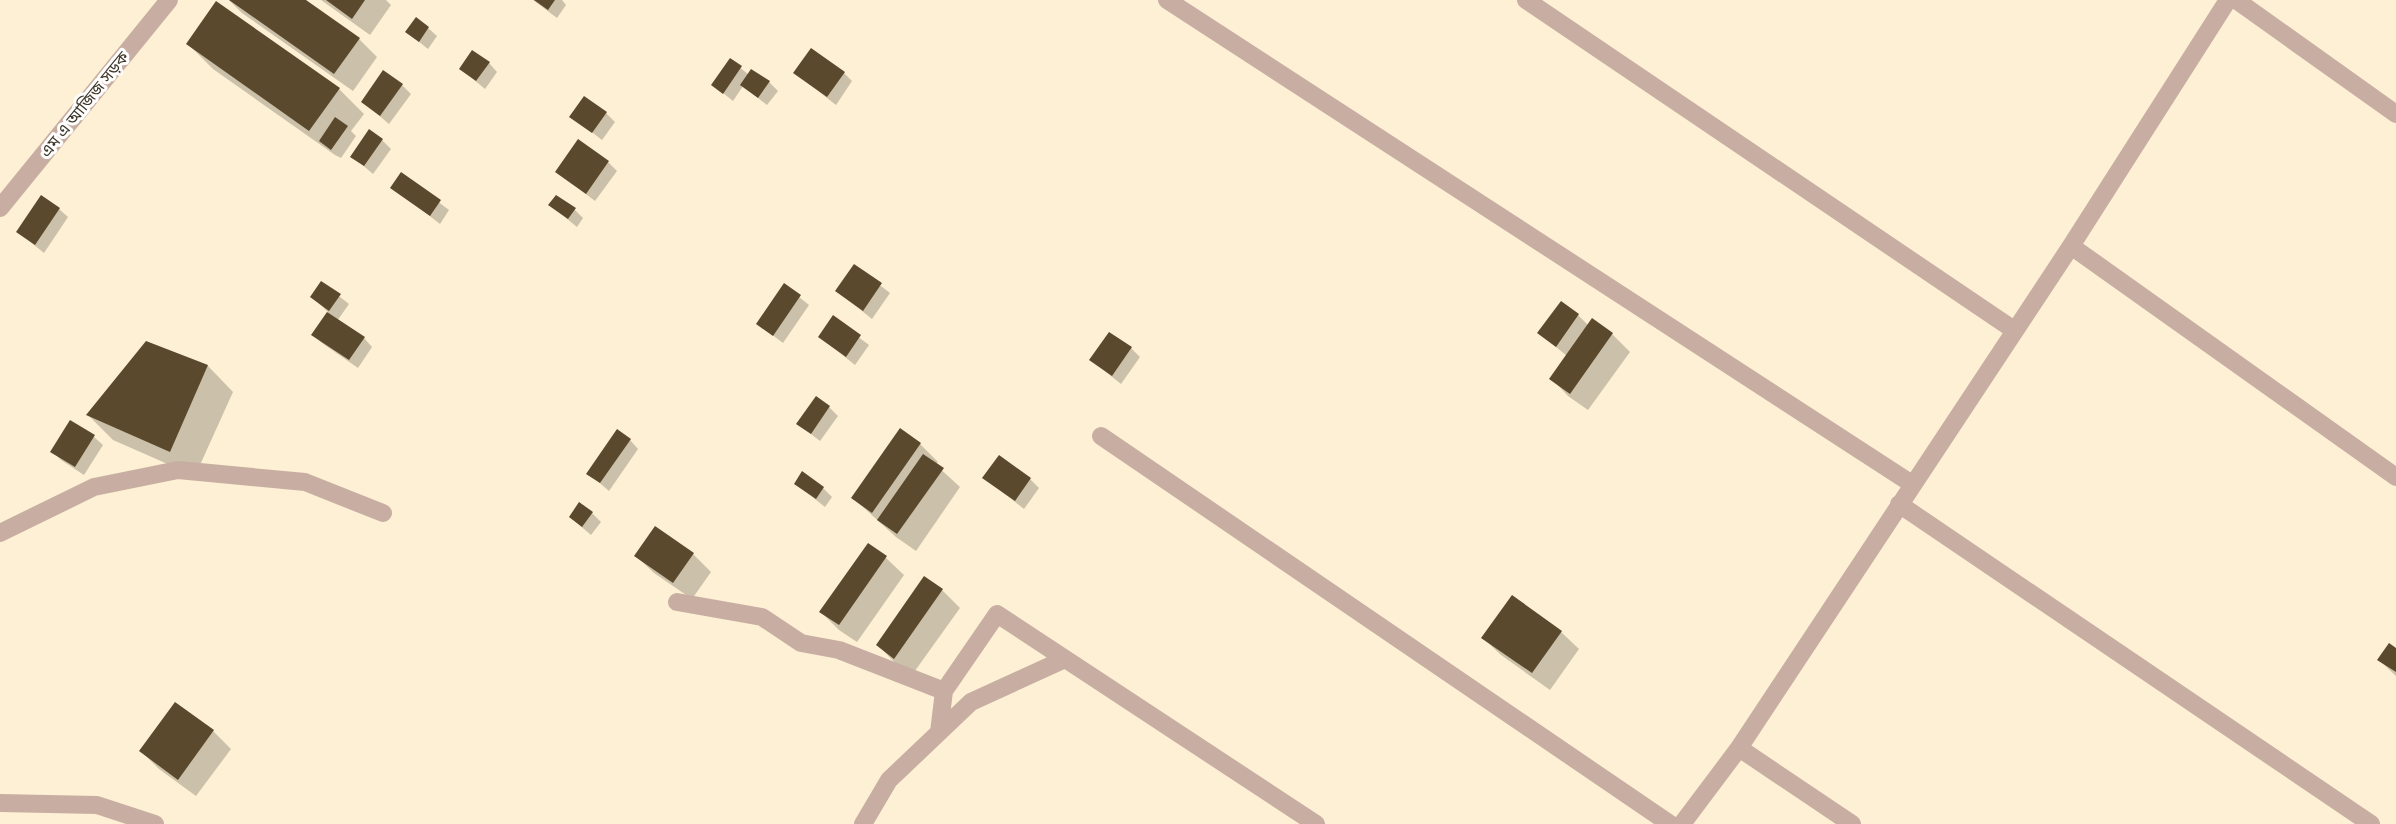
<svg xmlns="http://www.w3.org/2000/svg" width="2396" height="824" font-family="'Open Sans','Noto Sans Bengali',sans-serif">
  <style>
    .shadow { fill: #0003 }
    .building { fill: #5b492d }
    .lines { fill: none; stroke-linecap: round; stroke-linejoin: round }
    .minor { stroke: #c8aea2; stroke-width: 18 }
    .labels { text-anchor: middle; stroke-width: 6; stroke-linejoin: round; paint-order: stroke }
    .street-label { font-size: 16px; fill: #3d3628; stroke: #fefefe }
  </style>
  <rect width="100%" height="100%" fill="#fef0d4"/>
  <!-- shadow -->
  <path class="shadow" d="M229,0h75l55,39 18,18 -24,34 -111,-78z
    M321,0h65l5,5 -21,30z
    M533,0h29l4,5 -9,13z
    M428,28l9,8 -9,13 -21,-17z
    M188,44l151,45 25,25 -13,17 5,5 -15,22 -6,-3 -122,-86z
    M731,60l18,15 20,7 9,9 -11,14 -24,-19 -10,15 -20,-16z
    M489,63l8,9 -12,17 -24,-20z
    M795,73h49l8,8 -16,24z
    M402,85l9,9 -22,30 -26,-22z
    M606,113l9,9 -13,18 -31,-24z
    M382,140l9,9 -18,25 -21,-18z
    M608,162l9,9 -22,30 -38,-29z
    M401,174l48,36 -9,14 -48,-37z
    M550,205l25,5 8,8 -6,9z
    M59,209l9,8 -24,36 -26,-21z
    M855,266l35,27 -18,26 -35,-28z
    M322,283l27,21 -12,17 27,17 8,9 -14,21 -36,-25 -9,-8 15,-23 -16,-15z
    M784,285l25,20 -26,38 -25,-19z
    M1578,315l10,10 4,-5 20,14 18,18 -42,58 -20,-14 -17,-18 16,-22 -28,-23z
    M833,318l36,27 -14,20 -35,-28z
    M147,343l61,23 25,26 -38,84 -82,-36 -25,-25z
    M1131,348l9,9 -19,27 -30,-24z
    M829,407l9,9 -18,25 -22,-17z
    M901,430l19,14 18,18 -2,3 24,22 -44,64 -20,-14 -43,-39z
    M94,437l9,8 -19,30 -23,-15 -9,-9z
    M630,440l8,9 -29,42 -21,-18z
    M984,478l46,1 9,9 -15,21z
    M796,484l27,4 9,9 -7,10z
    M592,513l9,9 -10,13 -21,-18z
    M656,528l37,26 18,18 -19,27 -38,-26 -18,-17z
    M868,545l18,13 18,17 -47,67 -18,-12 -18,-18z
    M925,578l17,12 18,18 -48,67 -17,-12 -17,-18z
    M1561,632l18,17 -29,41 -49,-35 -18,-17z
    M2396,649v27l-17,-16z
    M213,731l18,18 -35,47 -37,-27 -18,-18z"/>
  <!-- building -->
  <path class="building" d="M229,0h77l54,38 -26,36z
    M326,0h39l-13,19z
    M534,0h21l-7,10z
    M216,1l124,87 -31,43 -123,-87z
    M416,17l13,10 -10,15 -14,-10z
    M811,48l34,24 -18,25 -34,-24z
    M472,50l18,12 -14,19 -17,-12z
    M730,58l12,8 -19,28 -12,-9z
    M751,69l19,12 -12,17 -18,-13z
    M383,70l20,14 -23,32 -19,-14z
    M584,96l23,16 -15,21 -23,-16z
    M335,117l13,9 -17,24 -12,-9z
    M369,129l14,10 -19,27 -14,-9z
    M578,139l31,22 -23,33 -31,-22z
    M401,172l40,28 -11,16 -40,-28z
    M41,195l19,13 -25,37 -19,-13z
    M556,195l20,13 -8,11 -20,-14z
    M854,264l28,19 -19,28 -28,-20z
    M321,281l20,13 -12,17 -19,-14z
    M784,283l17,12 -28,41 -17,-12z
    M1561,301l18,13 -23,33 -19,-14z
    M327,312l38,25 -16,23 -38,-25z
    M833,315l28,20 -15,22 -28,-20z
    M1592,318l21,15 -43,61 -21,-15z
    M1109,332l23,15 -20,29 -23,-16z
    M146,341l62,24 -38,87 -84,-37z
    M816,396l14,10 -19,28 -15,-10z
    M70,420l25,15 -20,32 -25,-15z
    M900,428l21,15 -49,70 -21,-15z
    M617,429l14,10 -31,44 -14,-9z
    M923,454l21,14 -47,66 -20,-14z
    M999,455l32,23 -16,23 -33,-23z
    M802,471l22,16 -8,12 -22,-15z
    M579,502l14,10 -11,15 -13,-10z
    M655,526l39,27 -21,30 -39,-27z
    M868,543l19,13 -48,69 -20,-13z
    M924,576l19,13 -49,70 -18,-14z
    M1512,595l50,36 -30,42 -51,-35z
    M2389,643l7,5v24l-19,-12z
    M175,702l39,28 -36,50 -39,-29z"/>
  <g class="lines">
    <!-- minor -->
    <path class="minor" d="M1167,0l745,484
      M1526,0l488,330
      M2236,0l160,114
      M0,208l169,-208
      M2071,246l325,231
      M1101,436l569,388
      M1899,504l472,320
      M0,533l94,-46 84,-17 127,12 78,31
      M677,602l85,15 39,26 38,7 105,41
      M939,732l5,-41 53,-77 319,210
      M1739,748l113,76
      M0,803l97,2 58,19
      M863,824l26,-44 82,-78 94,-43
      M1682,824l57,-76 332,-502 157,-246"/>
  </g>
  <g class="labels">
    <!-- street labels -->
    <g class="street-label">
      <text transform="translate(84 104) rotate(-51)" y="6">এম এ আজিজ সড়ক</text>
    </g>
  </g>
</svg>
